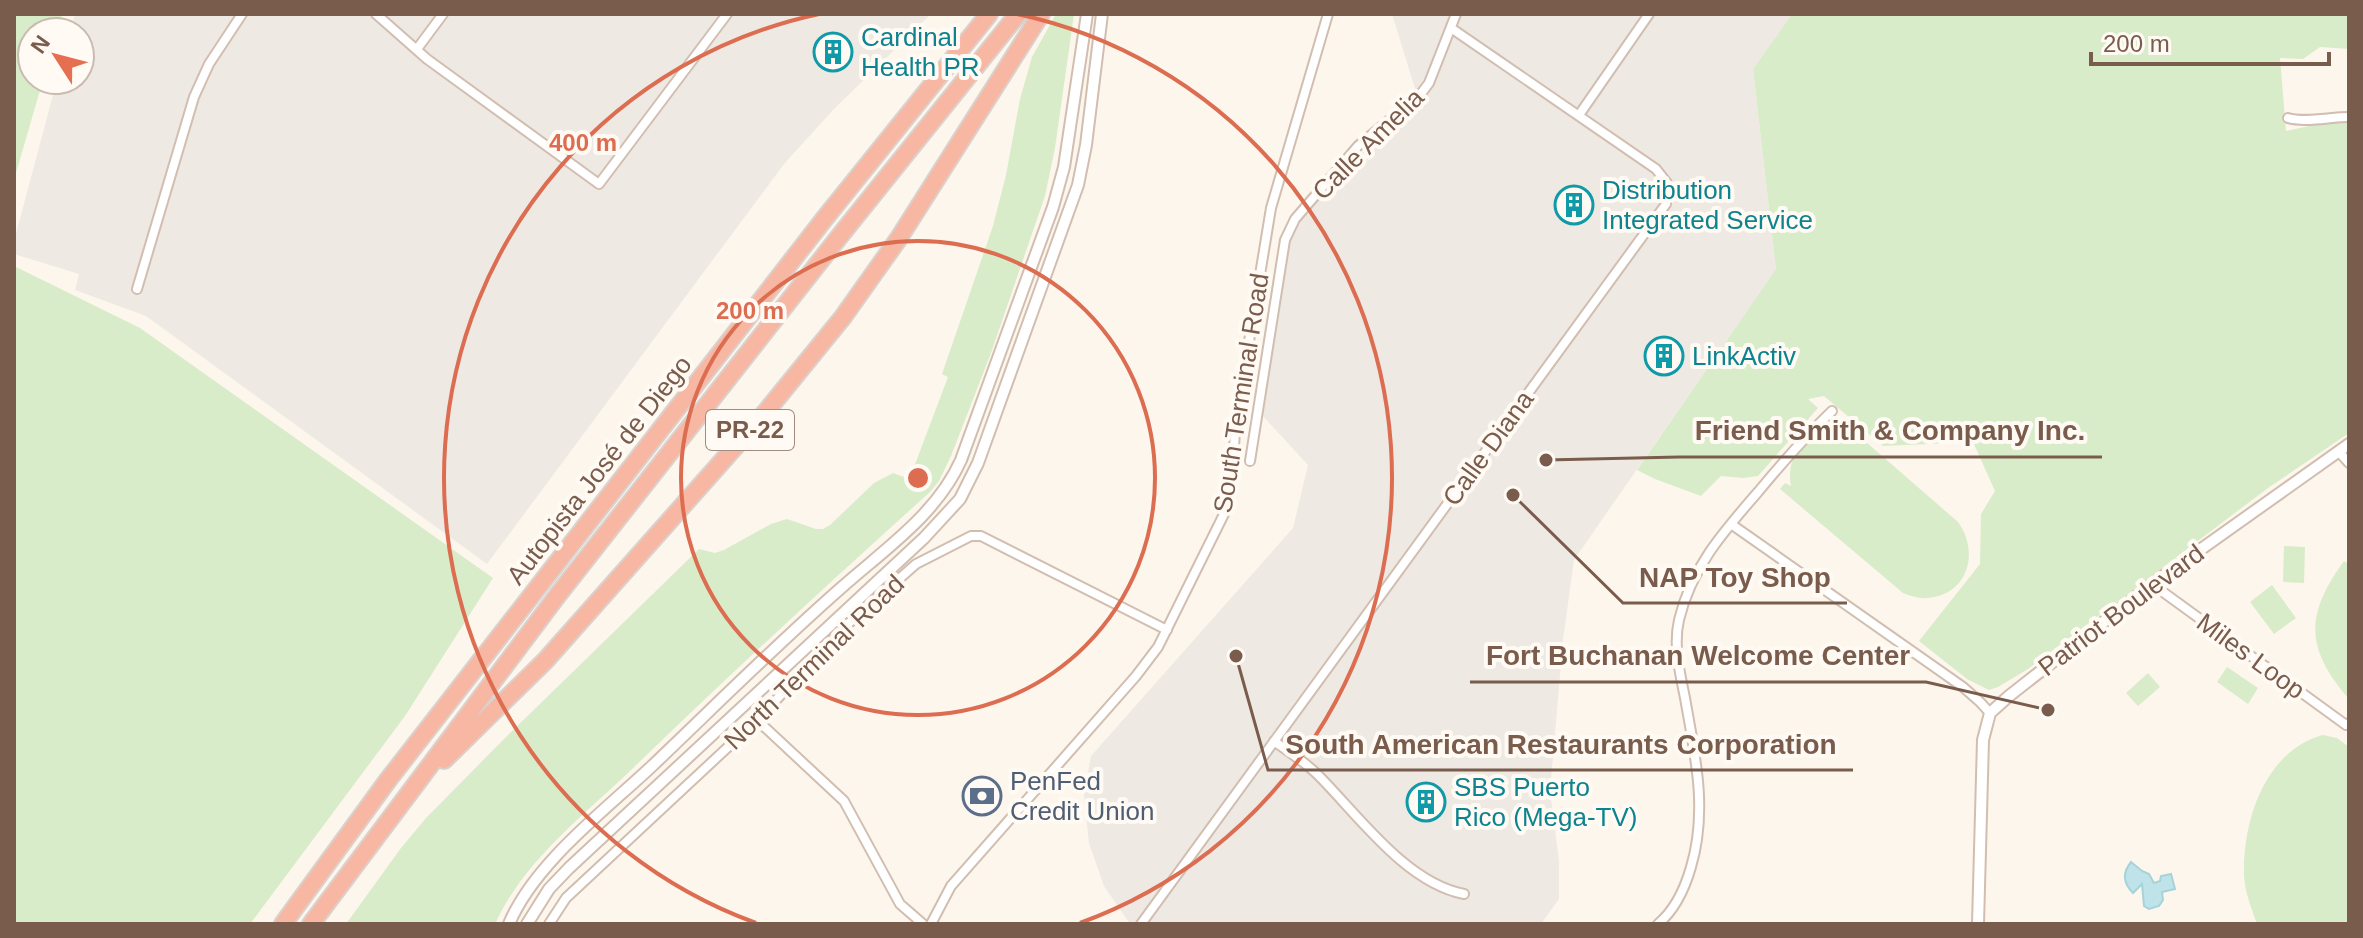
<svg xmlns="http://www.w3.org/2000/svg" width="2363" height="938" font-family="Arial,sans-serif">
  <style>
    .industrial { fill: #efe9e4 }
    .green { fill: #d8ecc9 }
    .water { fill: #bfe3e8; stroke: #a5d3da; stroke-width: 2 }
    .lines { fill: none; stroke-linecap: round; stroke-linejoin: round }
    .minor-casing { stroke: #d1beb0; stroke-width: 12 }
    .tertiary-casing { stroke: #d1beb0; stroke-width: 14 }
    .motorway-casing { stroke: #dad1cd; stroke-width: 20 }
    .minor { stroke: #fff; stroke-width: 8 }
    .tertiary { stroke: #fff; stroke-width: 10 }
    .motorway { stroke: #f7b7a3; stroke-width: 16 }
    .ring { fill: none; stroke: #dc6d51; stroke-width: 4 }
    .labels { text-anchor: middle; stroke-width: 8; stroke-linejoin: round; paint-order: stroke }
    .shield { fill: #fffaf3; stroke: #a28b7f; stroke-width: 2 }
    .shield-label { font-size: 24px; font-weight: bold; fill: #7a5c4d }
    .culture-label { font-size: 26px; fill: #0d838f; stroke: #fffaf3; text-anchor: start }
    .street-label { font-size: 26px; fill: #7a5c4d; stroke: #fffaf3 }
    .service-label { font-size: 26px; fill: #4e5e75; stroke: #fffaf3; text-anchor: start }
    .centre { fill: #dc6d51; stroke: #fffaf3; stroke-width: 4 }
    .ring-label { font-size: 24px; text-anchor: middle; font-weight: bold; fill: #dc6d51; stroke: #fffaf3; stroke-width: 8; stroke-linejoin: round; paint-order: stroke }
    .leader { fill: none; stroke: #7a5c4d; stroke-width: 3 }
    .callout-dot { fill: #7a5c4d; stroke: #fffaf3; stroke-width: 3 }
    .callout-label { font-size: 28px; text-anchor: middle; font-weight: bold; fill: #7a5c4d; stroke: #fffaf3; stroke-width: 8; stroke-linejoin: round; paint-order: stroke }
  </style>
  <rect width="100%" height="100%" fill="#fdf6ec"/>
  <!-- industrial -->
  <path class="industrial" d="M75,14h856l-98,96 -49,54 -297,400 -341,-248 -71,-26 4,-16 -65,-20v-13l43,-161h23v-48h-10z
    M1392,14h400l-39,55 23,200 -202,291 -11,80 -13,151 9,70v38l-18,25h-411l-26,-38 -15,-43 -5,-47 7,-40 202,-228 15,-63 -48,-52 24,-159 13,-31 69,-75 54,-43z"/>
  <!-- green -->
  <path class="green" d="M14,14h48l-5,18h-25v48h11l-29,100z
    M1056,14h18l-19,134 -10,48 -54,157 -40,103 -12,25 -9,11c-101,91 -201,183 -299,278 -48,46 -108,92 -136,154h-149l55,-76 25,-30 80,-81 193,-188 16,4 9,-3 47,-26 16,-5 29,10h7l7,-4 44,-42 19,-10 11,4 6,-3 4,-7 34,-90 -6,-3 51,-148 13,-51 14,-76 12,-42z
    M1792,14h557v35l-29,-2 -17,12 -23,-1 6,73 42,-9h21v311l-81,55 -240,181 -30,18 -9,3 -22,-11 -48,-38 61,-77 1,-50 14,-23 -22,-49 -90,4 -59,-50 -16,3 10,9 -60,68 -15,2 -22,-2 -20,20 -46,-17 -18,-9 139,-201 -23,-200z
    M14,266l126,62 353,250 -88,138 -155,208h-236z
    M1825,430l20,2 21,10 92,80c22,30 10,73 -30,76 -9,1 -17,-2 -25,-5l-123,-104 5,-6 6,3c-5,-27 10,-46 34,-56z
    M2284,546l21,1 -1,36 -21,-1z
    M2344,561l5,3v135c-44,-51 -44,-84 -5,-138z
    M2272,585l24,33 -22,16 -24,-32z
    M2227,667l31,21 -10,16 -31,-22z
    M2148,673l12,14 -22,19 -12,-13z
    M2323,735l14,3 12,9v177h-92c-6,-17 -14,-37 -13,-54 0,-54 23,-120 79,-135z"/>
  <!-- water -->
  <path class="water" d="M2131,862l11,9 7,3 5,9 6,-2 1,-5 10,-2 4,15 -13,3 1,8 -4,6 -10,3 -5,-3 -2,-22 -9,9c-10,-10 -11,-20 -2,-31z"/>
  <g class="lines">
    <!-- minor casing -->
    <g class="minor-casing">
      <path id="minor" d="M376,14l51,45 172,125 128,-170
        M417,49l26,-35
        M1579,115l70,-101
        M2288,118c17,5 42,-1 61,-1
        M137,289l57,-192 15,-33 33,-50
        M2339,452l10,11
        M1250,461l35,-221 10,-21 63,-73 62,-51 9,-12 27,-69
        M1731,524l232,163 17,15 10,11
        M2152,584l194,141 3,-2
        M757,720l87,81 56,103 23,20
        M1274,741c15,11 31,21 44,34 40,40 88,108 146,119
        M549,924l17,-26 191,-178 92,-97 67,-59 55,-28h10l186,94
        M931,924l20,-38 185,-210 22,-29 68,-137 6,-38 4,-52 35,-212 57,-194
        M1141,924l525,-720 1,-21 -11,-14 -205,-141
        M1658,924c18,-15 27,-36 33,-57 17,-57 4,-112 -6,-169 -5,-25 -12,-52 -6,-78 12,-52 45,-89 79,-128 23,-28 47,-55 74,-81"/>
    </g>
    <!-- tertiary casing -->
    <g class="tertiary-casing">
      <path id="tertiary" d="M509,924c25,-60 95,-113 142,-157 63,-60 125,-122 190,-179 44,-39 96,-74 120,-128l92,-253 11,-40 23,-153
        M527,924l22,-35 20,-21 355,-330 36,-39 18,-36 100,-278 8,-40 16,-131
        M1978,924l5,-184 7,-27 19,-17 143,-112 197,-140"/>
    </g>
    <!-- motorway casing -->
    <g class="motorway-casing">
      <path id="motorway" d="M444,760l101,-99 220,-248 78,-96 56,-79 142,-224
        M283,924l105,-144 437,-562 164,-204
        M311,924l246,-328 282,-359 179,-223"/>
    </g>
    <!-- minor -->
    <use href="#minor" class="minor"/>
    <!-- tertiary -->
    <use href="#tertiary" class="tertiary"/>
    <!-- motorway -->
    <use href="#motorway" class="motorway"/>
  </g>
  <!-- distance rings -->
  <g class="ring">
    <circle cx="918" cy="478" r="237"/>
    <path d="M756 923A474 474 0 0 1 819 14M1017 14A474 474 0 0 1 1080 923"/>
  </g>
  <!-- icons -->
  <defs>
    <g id="building-ring" transform="scale(2)"><circle r="9.5" fill="#fffaf3" stroke="#0f9aa8" stroke-width="1.5"/><path d="M-4-6H4V6H1V3H-1V6H-4ZM-2.5-4.3h1.7v1.8h-1.7ZM.8-4.3h1.7v1.8H.8ZM-2.5-1h1.7V.8h-1.7ZM.8-1h1.7V.8H.8Z" fill="#0f9aa8"/></g>
    <g id="bank-ring" transform="scale(2)"><circle r="9.5" fill="#fffaf3" stroke="#5c6f8a" stroke-width="1.5"/><path d="M-6-4H6V4H-6ZM0-2.3a2.3 2.3 0 1 0 0 4.6a2.3 2.3 0 1 0 0-4.6Z" fill="#5c6f8a"/></g>
  </defs>
  <g fill-rule="evenodd">
    <use href="#building-ring" x="833" y="52"/>
    <use href="#building-ring" x="1574" y="205"/>
    <use href="#building-ring" x="1664" y="356"/>
    <use href="#bank-ring" x="982" y="796"/>
    <use href="#building-ring" x="1426" y="802"/>
  </g>
  <g class="labels">
    <!-- shield labels -->
    <rect class="shield" x="706" y="410" width="88" height="40" rx="6"/>
    <g class="shield-label">
      <text x="750" y="438">PR-22</text>
    </g>
    <!-- culture labels -->
    <g class="culture-label">
      <text x="861" y="46">Cardinal<tspan x="861" dy="30">Health PR</tspan></text>
      <text x="1602" y="199">Distribution<tspan x="1602" dy="30">Integrated Service</tspan></text>
      <text x="1692" y="365">LinkActiv</text>
      <text x="1454" y="796">SBS Puerto<tspan x="1454" dy="30">Rico (Mega-TV)</tspan></text>
    </g>
    <!-- street labels -->
    <g class="street-label">
      <text transform="translate(1368 144) rotate(-45)" y="9">Calle Amelia</text>
      <text transform="translate(1241 393) rotate(-81)" y="9">South Terminal Road</text>
      <text transform="translate(1488 448) rotate(-54)" y="9">Calle Diana</text>
      <text transform="translate(599 470) rotate(-52)" y="9">Autopista José de Diego</text>
      <text transform="translate(2121 610) rotate(-37)" y="9">Patriot Boulevard</text>
      <text transform="translate(2251 656) rotate(36)" y="9">Miles Loop</text>
      <text transform="translate(814 662) rotate(-44)" y="9">North Terminal Road</text>
    </g>
    <!-- service labels -->
    <g class="service-label">
      <text x="1010" y="790">PenFed<tspan x="1010" dy="30">Credit Union</tspan></text>
    </g>
  </g>
  <circle cx="918" cy="478" r="12" class="centre"/>
  <g class="ring-label">
    <text x="583" y="151">400 m</text>
    <text x="750" y="319">200 m</text>
  </g>
  <!-- callouts -->
  <path class="leader" d="M1546 460L1679 457H2102M1513 495L1623 603H1847M2048 710L1926 682H1470M1236 656L1268 770H1853"/>
  <g class="callout-dot">
    <circle cx="1546" cy="460" r="8"/>
    <circle cx="1513" cy="495" r="8"/>
    <circle cx="2048" cy="710" r="8"/>
    <circle cx="1236" cy="656" r="8"/>
  </g>
  <g class="callout-label">
    <text x="1890" y="440">Friend Smith &amp; Company Inc.</text>
    <text x="1735" y="587">NAP Toy Shop</text>
    <text x="1698" y="665">Fort Buchanan Welcome Center</text>
    <text x="1561" y="754">South American Restaurants Corporation</text>
  </g>
  <!-- border -->
  <rect width="2363" height="938" fill="none" stroke="#7a5c4d" stroke-width="32"/>
  <!-- north arrow -->
  <g transform="translate(56 56) rotate(306)"><circle r="38" fill="#fffaf3" stroke="#cabbb1" stroke-width="2"/>
  <path d="M0-6L14 30L0 20L-14 30Z" fill="#e76f51"/>
  <text y="-12" font-size="22" font-weight="bold" text-anchor="middle" fill="#7a5c4d">N</text>
  </g>
  <!-- scale -->
  <path d="M2091 52v12h238v-12" fill="none" stroke="#7a5c4d" stroke-width="4"/>
  <text x="2103" y="52" font-size="24" fill="#7a5c4d" stroke="#fffaf3" stroke-width="6" paint-order="stroke">200 m</text>
</svg>
